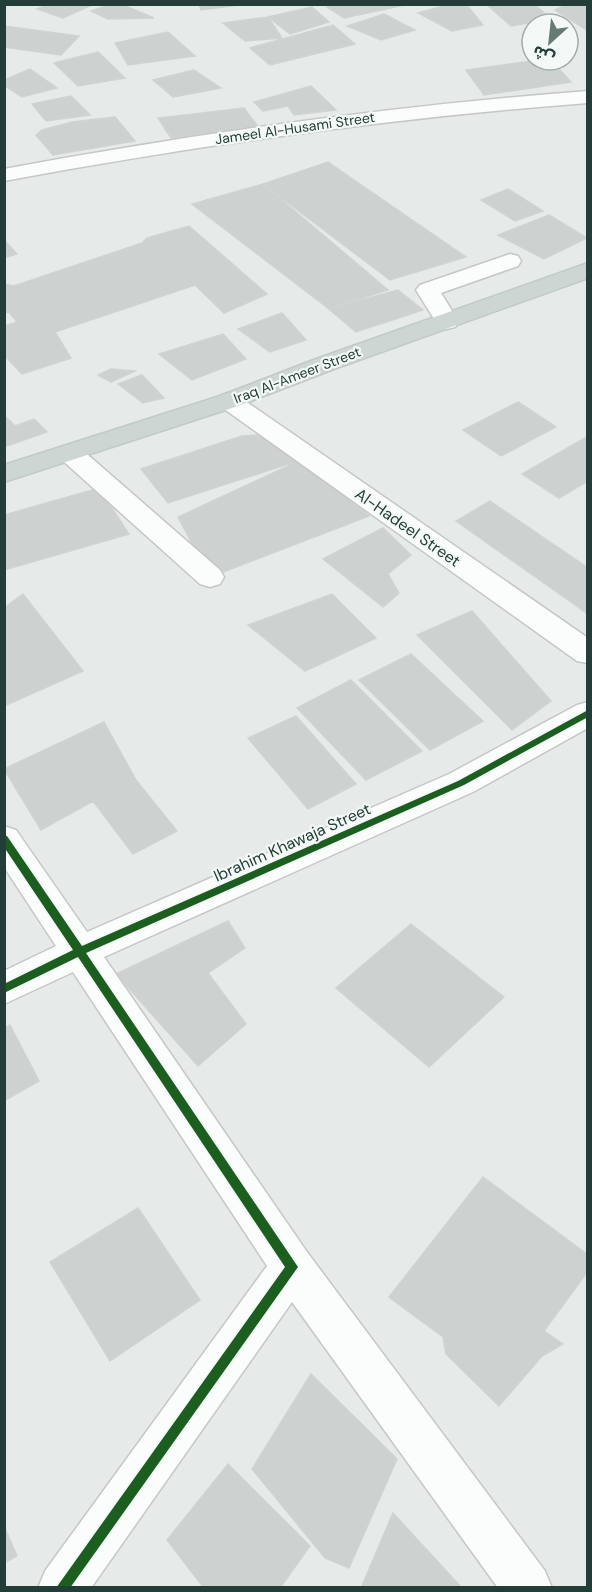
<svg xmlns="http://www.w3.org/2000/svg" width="592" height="1592" font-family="'DM Sans','Noto Sans Arabic',sans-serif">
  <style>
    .building { fill: #cdd2d0; stroke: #cfd4d2; stroke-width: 1.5 }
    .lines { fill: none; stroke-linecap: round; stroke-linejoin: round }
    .minor-casing { stroke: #c3c8c6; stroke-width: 3 }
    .major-casing { stroke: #c2cac8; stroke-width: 3 }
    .minor { fill: #fbfcfc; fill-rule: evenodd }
    .major { fill: #ced6d4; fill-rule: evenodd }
    .cycleway-casing { stroke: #f4f9f7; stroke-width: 4 }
    .cycleway { fill: #1b5e20; fill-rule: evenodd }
    .labels { text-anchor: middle; stroke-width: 4.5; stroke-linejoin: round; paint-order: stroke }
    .far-street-label { font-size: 14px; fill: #233e38; stroke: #f4f9f7 }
    .street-label { font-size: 16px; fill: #233e38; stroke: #f4f9f7 }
  </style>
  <rect width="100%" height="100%" fill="#e6ebe9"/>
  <!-- building -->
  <path class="building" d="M50,4h44l-31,14 -26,-9z
    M111,4h10l33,14 -46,1 -17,-8z
    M199,4h48l-46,6z
    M338,4h65l2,1 -61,13 -17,-11z
    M451,4h15l17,21 -31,6 -34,-18z
    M486,4h48l17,15 -40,7z
    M568,4l20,2v25l-33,-21z
    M312,7l17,15 -39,12 -22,-17z
    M384,14l31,16 -34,10 -34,-14z
    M268,17l14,21 -37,3 -22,-18z
    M333,25l22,19 -85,21 -20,-17z
    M4,26l75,10 -18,19 -57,-8z
    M168,32l27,24 -67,9 -13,-22z
    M98,52l27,26 -47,8 -24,-23z
    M540,60h11l20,22 -87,13 -18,-25z
    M30,69l27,19 -35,9 -18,-12v-5z
    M194,70l27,18 -48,9 -20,-17z
    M311,86l25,24 -42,5 -6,-9 -25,5 -9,-9z
    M71,96l19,19 -44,6 -14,-17z
    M244,108l15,20 -88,10 -13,-20z
    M115,117l20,24 -82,14 -17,-20 6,-5 30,-8z
    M328,162l138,95 -76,23 -127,-96z
    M263,184l125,106 -59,19 -137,-105z
    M508,189l35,22 -28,10 -34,-21z
    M549,215l38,23 -43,21 -46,-24z
    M189,226l78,68 -43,19 -29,-28 -140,47 16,26 -49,16 -18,-19v-29l13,-4 -8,-10 -5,1v-29l10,2 128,-43 5,-5z
    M4,240l13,14 -13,4z
    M398,290l25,20 -67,22 -27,-23z
    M282,313l24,27 -36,12 -32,-23z
    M223,334l23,25 -54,21 -33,-26z
    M111,369l24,2 -24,11 -13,-7z
    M142,375l22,23 -21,5 -25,-19z
    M518,402l38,25 -55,29 -38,-26z
    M4,415l11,11 19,-7 13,13 -43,15z
    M259,435l14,2 28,23 -133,43 -27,-34 101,-33z
    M588,436v45l-29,17 -37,-24z
    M301,460l68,56 -159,61 -32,-60z
    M99,488l30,46 -125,36v-55z
    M490,501l98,67v46l-132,-93z
    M383,528l28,27 -23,19 11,19 -16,14 -60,-48z
    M23,594l60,77 -79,35v-98z
    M332,594l44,44 -71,33 -57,-46z
    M472,611l79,90 -39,29 -95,-95z
    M411,654l72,67 -53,29 -71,-70z
    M351,680l71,71 -56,29 -69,-72z
    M296,716l60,68 -48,25 -60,-71z
    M104,722l32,58 -43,21 -52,29 -37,-61z
    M136,780l41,51 -44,23 -40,-53z
    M228,921l17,27 -37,25 38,51 -48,42 -82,-92z
    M411,924l93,73 -75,70 -93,-79z
    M10,1025l29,56 -35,20v-73z
    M483,1177l105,78v16l-44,60 19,13 -21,12 -43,50 -53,-52 -3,-17 -54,-40z
    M138,1208l62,92 -90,61 -60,-99z
    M311,1374l86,85 -48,109 -24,-10 -73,-89z
    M228,1464l82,82 -30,42h-76l-37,-48z
    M393,1513l69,75h-101z
    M4,1526l13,30 -13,7z"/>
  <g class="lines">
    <!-- minor casing -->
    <g class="minor-casing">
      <path id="minor" d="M588,91v12c-197,15 -390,42 -584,78v-12c194,-36 387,-63 584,-78z
        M510,254l8,2 3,5 -3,5 -77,27 18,29 -4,5 -8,2 -8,-2 -23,-37 4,-5z
        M229,393l9,3 350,242v25l-11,-2 -357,-255 -4,-5 4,-5z
        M71,446l9,2 140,122 4,7 -4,7 -10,3 -10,-3 -138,-124 -4,-6 4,-6z
        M588,702v26l-115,64 -369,165 203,295 238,319 7,17h-54l-206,-286 -201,286h-53l7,-17 222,-305 -194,-294 -69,32v-33l52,-25 -52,-79v-41l12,4 71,102 362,-158 128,-69z"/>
    </g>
    <!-- major casing -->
    <g class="major-casing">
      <path id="major" d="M588,263v15l-254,91 -96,37 -234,76v-17l216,-69 96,-37z"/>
    </g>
    <!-- minor -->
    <use href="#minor" class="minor"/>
    <!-- major -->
    <use href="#major" class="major"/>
    <!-- cycleway casing -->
    <g class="cycleway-casing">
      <path id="cycleway" d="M588,710v7l-124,68 -378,168 212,314 -228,321h-14l229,-321 -207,-310 -74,36v-9l69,-34 -69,-103v-11h3l75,110 376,-165z"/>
    </g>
    <!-- cycleway -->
    <use href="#cycleway" class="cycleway"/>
  </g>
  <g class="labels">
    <!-- far-street labels -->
    <g class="far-street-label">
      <text transform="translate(295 128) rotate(-8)" y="5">Jameel Al-Husami Street</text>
      <text transform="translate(297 375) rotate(-21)" y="5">Iraq Al-Ameer Street</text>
    </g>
    <!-- street labels -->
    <g class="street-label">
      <text transform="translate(408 527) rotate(35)" y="6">Al-Hadeel Street</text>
      <text transform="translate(292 842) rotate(-24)" y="6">Ibrahim Khawaja Street</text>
    </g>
  </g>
  <!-- border -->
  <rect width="592" height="1592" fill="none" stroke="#233e38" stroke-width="12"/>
  <!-- north arrow -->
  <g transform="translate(550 42) rotate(207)"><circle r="28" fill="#f4f9f7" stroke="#a0aeab" stroke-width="1.5"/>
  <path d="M0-4.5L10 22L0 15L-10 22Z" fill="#677b76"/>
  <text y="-9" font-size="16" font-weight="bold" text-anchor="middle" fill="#233e38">ش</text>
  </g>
</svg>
